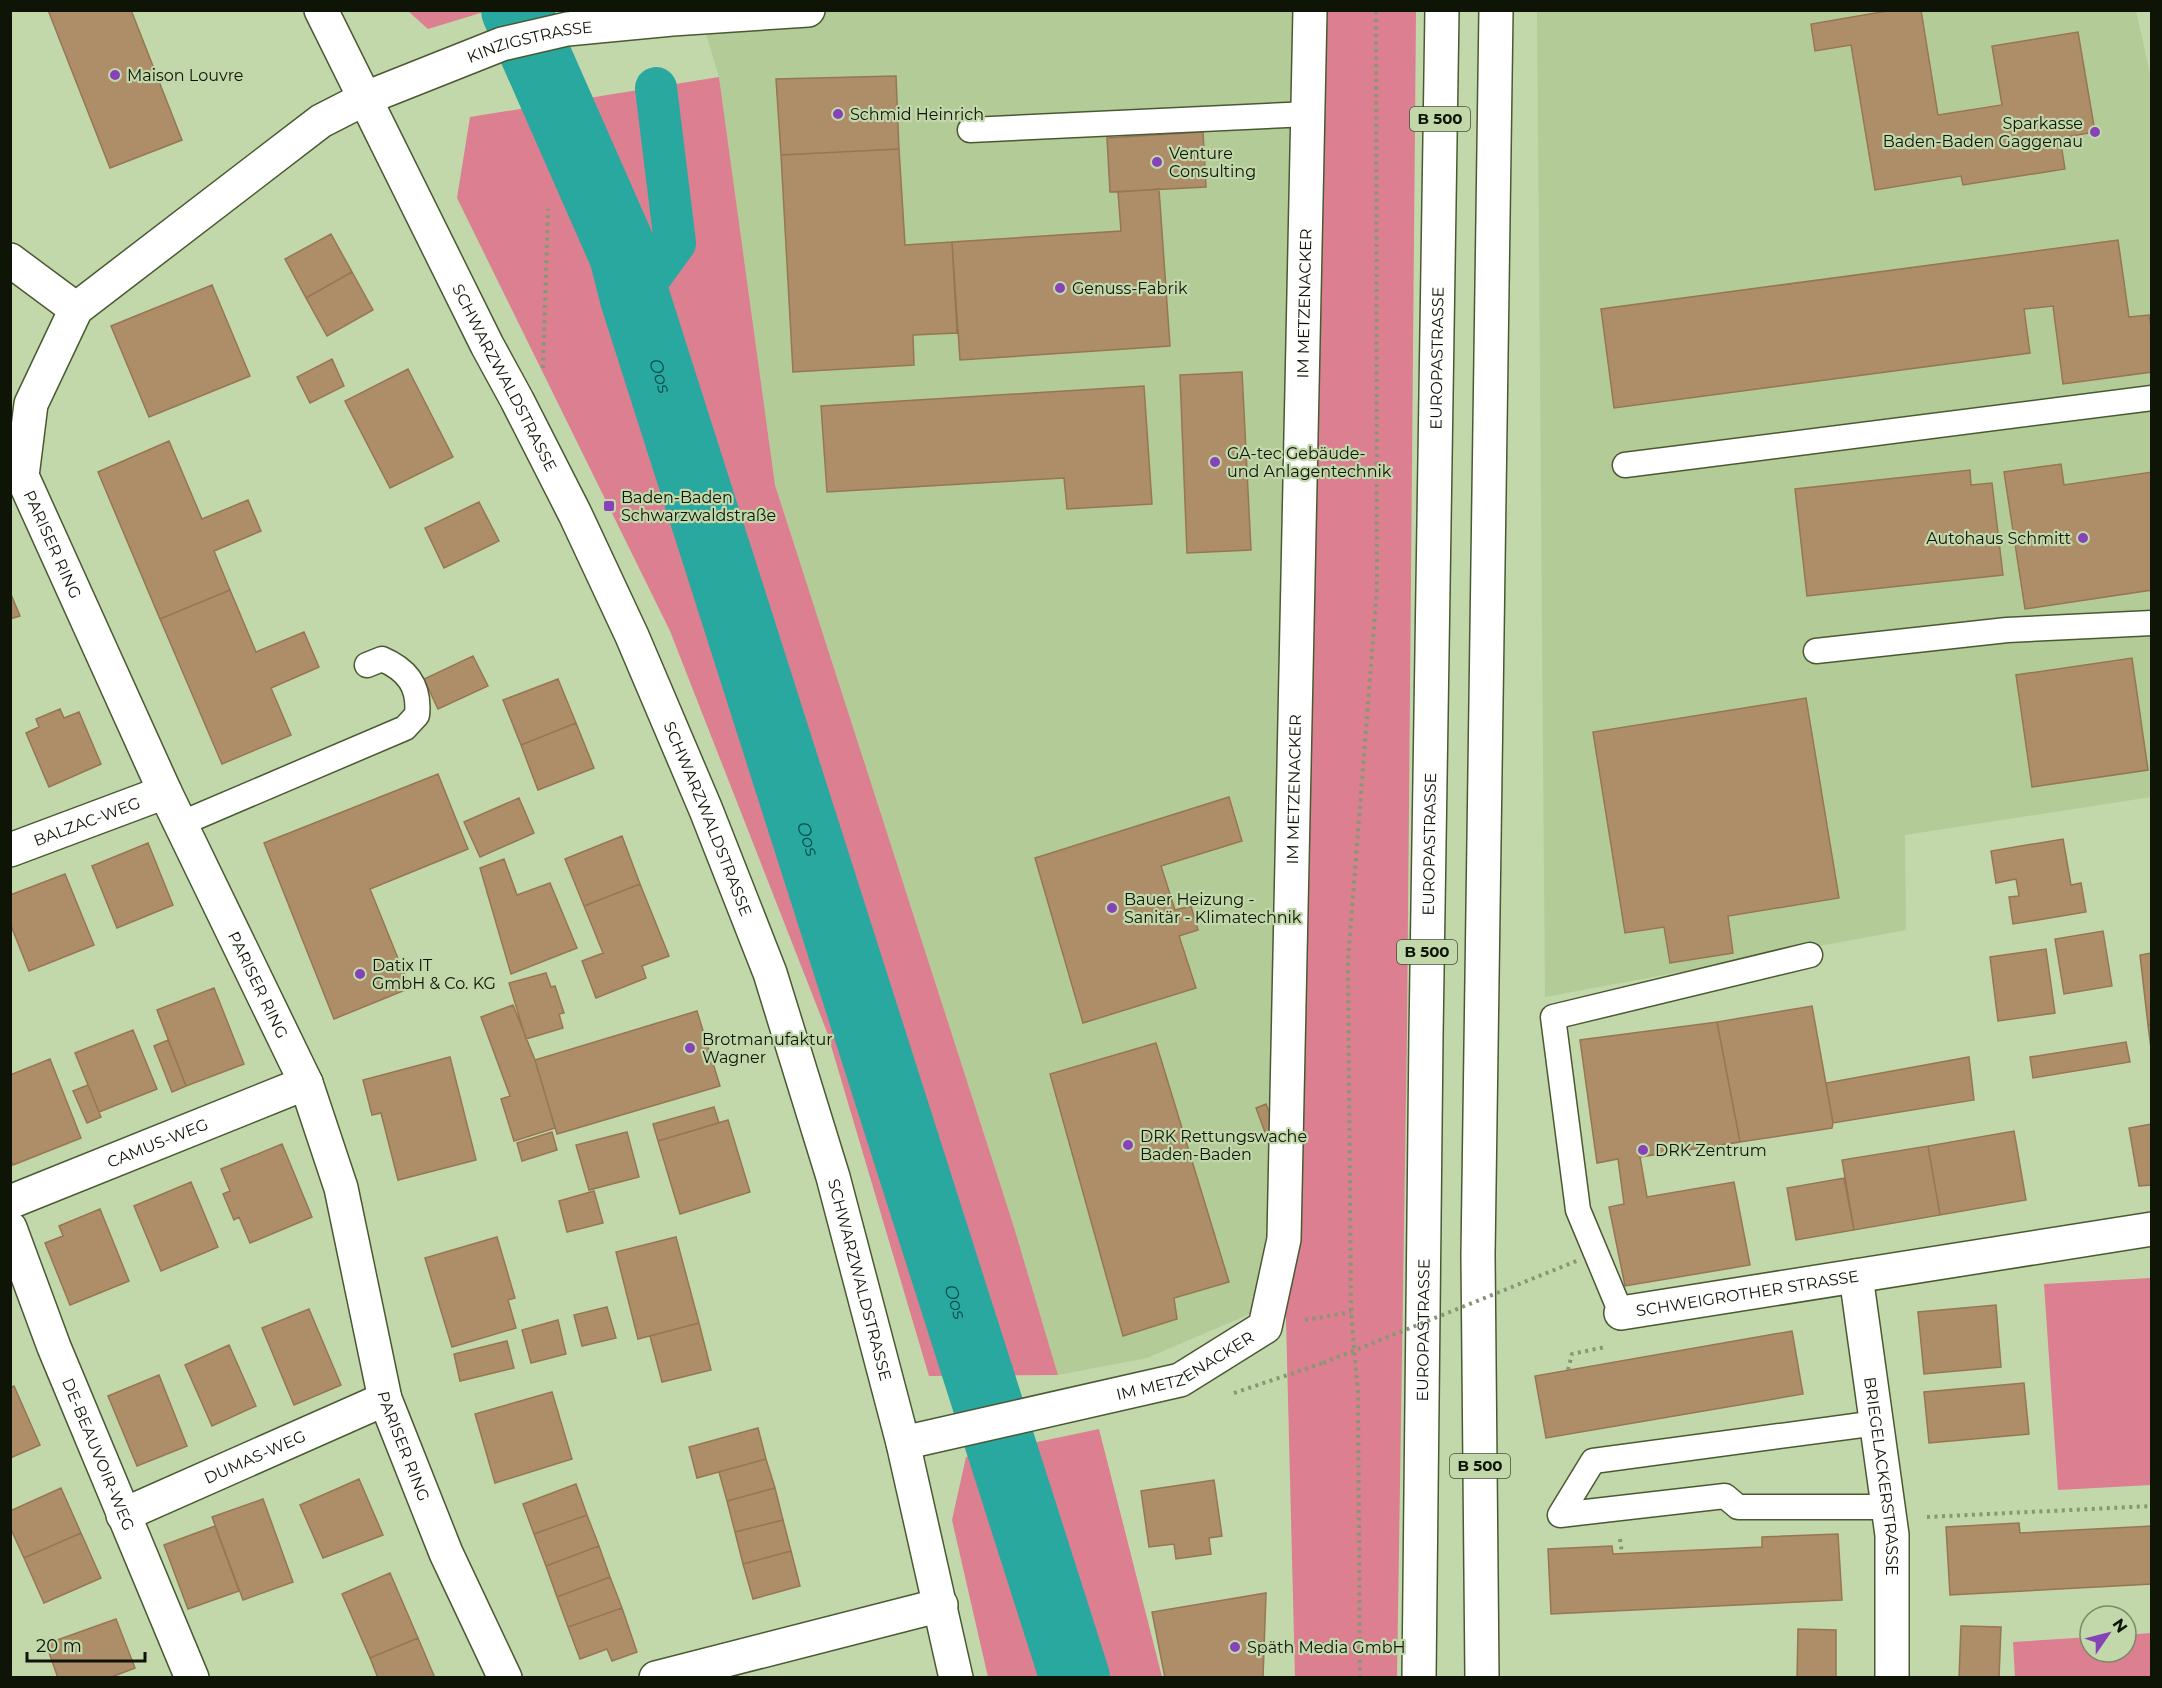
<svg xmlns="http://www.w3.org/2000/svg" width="2162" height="1688" font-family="Montserrat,sans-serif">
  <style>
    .built { fill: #b3cb97 }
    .green { fill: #db7f91 }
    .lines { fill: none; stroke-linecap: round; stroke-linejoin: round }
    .canal { stroke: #29a89f; stroke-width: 42 }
    .river { stroke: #29a89f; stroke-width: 70 }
    .building { fill: #ae8d69; stroke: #977653; stroke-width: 1.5 }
    .service-casing { stroke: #495a32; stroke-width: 27 }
    .minor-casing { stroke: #495a32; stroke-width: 36 }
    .tertiary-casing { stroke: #495a32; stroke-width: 36 }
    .primary-casing { stroke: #495a32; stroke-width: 36 }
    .path { stroke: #879774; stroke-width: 4; stroke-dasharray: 3 4.5; stroke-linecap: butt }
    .service { stroke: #fff; stroke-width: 24 }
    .minor { stroke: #fff; stroke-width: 33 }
    .tertiary { stroke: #fff; stroke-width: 33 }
    .primary { stroke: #fff; stroke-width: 33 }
    .path-bridge { stroke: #879774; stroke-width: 4; stroke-dasharray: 3 4.5; stroke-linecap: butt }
    .poi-dot { fill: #8643b7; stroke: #c2d7aa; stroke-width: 2 }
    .labels { text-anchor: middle; stroke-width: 4.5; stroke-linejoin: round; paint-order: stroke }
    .shield { fill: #c2d7aa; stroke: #444f37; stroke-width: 1.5 }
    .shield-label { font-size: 15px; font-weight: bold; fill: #0e1506 }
    .street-label { font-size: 16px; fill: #0e1506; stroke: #c2d7aa }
    .poi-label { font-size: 16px; fill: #0e1506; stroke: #c2d7aa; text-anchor: start }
    .water-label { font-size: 18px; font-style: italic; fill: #08504b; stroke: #c2d7aa }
  </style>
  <rect width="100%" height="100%" fill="#c2d7aa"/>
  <!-- built -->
  <path class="built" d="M699,11h605l-17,1287 -140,60 -89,17 -45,-151 -238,-739 -56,-408z
    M1537,11h599l16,72 -1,714 -246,38 1,95 -361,67z"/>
  <!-- green -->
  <path class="green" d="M408,11h79l-59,18z
    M1310,11h106l-9,1022 -10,644h-102l-11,-438z
    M719,77l56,408 238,739 45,151 -129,1 -102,-344 -157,-401 -213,-433 13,-81z
    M2151,1278v207l-93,5 -14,-206z
    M1099,1429l63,248h-174l-36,-157 14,-63z
    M2151,1633v44h-136l-2,-35 77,-5v15h36v-17z"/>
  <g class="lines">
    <!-- canal -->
    <path class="canal" d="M635,298l40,-55 -19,-155"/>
    <!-- river -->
    <path class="river" id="s1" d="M516,10l108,245 11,43 440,1380"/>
  </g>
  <!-- building -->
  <path class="building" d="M48,10h83l51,130 -72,28z
    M1893,10h28l17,105 64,-10 -10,-59 86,-14 17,100 -35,6 5,31 -102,16 -2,-9 -86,14 -24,-145 -36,6 -4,-27z
    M896,76l3,73 -118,6 -5,-76z
    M1203,132l3,55 -96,5 -3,-54z
    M899,149l6,96 47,-3 5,91 -44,2 1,30 -121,7 -12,-217z
    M1159,189l11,157 -210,14 -8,-118 169,-11 -3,-39z
    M331,234l21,38 -46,26 -21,-39z
    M2118,240l11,77 20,-2 3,17v40l-89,12 -10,-78 -29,3 6,44 -416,55 -13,-99z
    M352,272l21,38 -46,26 -21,-38z
    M212,285l38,91 -101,41 -38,-91z
    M332,359l12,27 -34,17 -13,-26z
    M408,369l45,88 -63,31 -45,-87z
    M1242,372l9,178 -64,3 -7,-178z
    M1144,386l8,118 -85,5 -3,-31 -237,14 -6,-86z
    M169,441l33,78 46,-19 13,31 -47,20 16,39 -70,29 -62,-147z
    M2061,464l3,21 88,-13v118l-127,19 -21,-137z
    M1970,470l1,15 21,-2 11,92 -196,21 -12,-107z
    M479,502l20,39 -55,27 -19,-40z
    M230,590l26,62 48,-20 15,35 -48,21 20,47 -69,29 -62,-145z
    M10,592l10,24 -10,3z
    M473,656l15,30 -50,23 -14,-30z
    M2132,658l16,112 -116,17 -16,-112z
    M558,679l18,44 -55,22 -18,-45z
    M1806,698l33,200 -111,18 5,37 -63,10 -6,-36 -39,6 -32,-201z
    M60,709l4,9 15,-6 22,52 -52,23 -23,-54 13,-6 -3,-8z
    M576,723l18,45 -56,22 -17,-45z
    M438,774l30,75 -98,40 40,99 -76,31 -70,-176z
    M1229,797l13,44 -81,25 14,44 16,-4 7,24 -19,6 17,52 -113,35 -48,-165z
    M519,798l15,35 -54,24 -16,-35z
    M622,836l18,48 -56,22 -19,-47z
    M2063,839l8,46 10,-2 5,29 -73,12 -4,-27 10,-1 -3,-17 -20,4 -5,-32z
    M148,843l25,62 -56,23 -25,-62z
    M504,859l13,36 33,-12 27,65 -66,26 -31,-106z
    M65,874l29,71 -65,26 -19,-48v-28z
    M640,884l29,72 -27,10 4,12 -50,20 -14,-37 21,-8 -19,-47z
    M2103,931l9,55 -48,8 -9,-55z
    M2046,949l9,64 -57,8 -8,-64z
    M2152,953v71l-4,1 -8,-70z
    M546,973l5,14 4,-1 9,27 -5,1 4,14 -37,11 -17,-56z
    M214,988l30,76 -58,22 -29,-76z
    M513,1005l22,55 20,68 -41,13 -13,-42 9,-3 -29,-79z
    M1812,1006l21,117 -1,5 -92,14 -23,-120z
    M697,1011l23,75 -163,48 -22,-74z
    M1717,1022l23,120 -100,15 7,40 87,-15 16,83 -125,21 -16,-79 15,-3 -6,-45 -21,4 -17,-123z
    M2152,1024v32l-4,-31z
    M133,1030l24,59 -58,23 -24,-59z
    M168,1040l18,46 -14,6 -18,-46z
    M2126,1042l4,20 -97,16 -3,-21z
    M1156,1043l73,239 -55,16 3,21 -54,17 -73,-262z
    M450,1057l26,103 -78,20 -17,-67 -9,2 -9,-35z
    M1969,1057l5,43 -141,23 -7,-40z
    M50,1059l31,79 -68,27 -3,-5v-85z
    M88,1085l13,32 -14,6 -14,-32z
    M1266,1104l17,43 -11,4 -16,-43z
    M714,1107l5,16 -61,18 -5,-17z
    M728,1120l22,72 -70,22 -22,-73z
    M2152,1124v61l-13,1 -10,-58z
    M2014,1131l12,69 -86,15 -12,-69z
    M552,1132l5,18 -35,11 -5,-18z
    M627,1132l12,45 -50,13 -13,-45z
    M282,1144l30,73 -62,26 -11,-26 -5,3 -11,-26 7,-3 -9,-22z
    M1928,1146l12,69 -86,15 -12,-70z
    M1844,1178l10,52 -58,10 -9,-52z
    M191,1182l27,65 -57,24 -27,-65z
    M594,1191l9,32 -36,9 -8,-31z
    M100,1209l29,72 -59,24 -25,-62 18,-7 -4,-10z
    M497,1237l18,61 -7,2 8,28 -64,19 -27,-89z
    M676,1237l23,86 -61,16 -22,-87z
    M1996,1305l5,62 -77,7 -6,-62z
    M607,1307l9,31 -34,8 -8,-31z
    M309,1309l32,76 -47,20 -32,-77z
    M558,1320l8,34 -35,9 -9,-33z
    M699,1323l12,47 -49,12 -12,-46z
    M1792,1331l11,63 -257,44 -11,-62z
    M507,1341l7,27 -54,13 -6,-27z
    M229,1345l27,61 -44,20 -27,-61z
    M159,1375l28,71 -50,20 -29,-70z
    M2024,1383l5,51 -100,9 -5,-51z
    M14,1386l26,59 -30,13v-70z
    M552,1392l20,67 -77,24 -20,-69z
    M758,1428l8,31 -69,19 -8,-31z
    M766,1459l9,29 -48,13 -8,-29z
    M359,1479l24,56 -60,23 -23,-53z
    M1214,1480l8,56 -13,2 2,16 -35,5 -2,-15 -25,3 -8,-56z
    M576,1484l11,31 -53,19 -11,-30z
    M61,1488l20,45 -57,25 -14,-31v-16z
    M775,1488l8,32 -48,12 -8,-31z
    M263,1499l30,83 -50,18 -31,-83z
    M587,1515l12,31 -53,20 -12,-32z
    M783,1520l8,31 -48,13 -8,-32z
    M2019,1523l1,10 132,-7v58l-202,11 -4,-68z
    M215,1526l24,65 -51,18 -24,-64z
    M81,1533l20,45 -57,25 -20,-45z
    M1838,1534l4,66 -291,14 -3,-65 64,-3 1,8 149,-7v-10z
    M599,1546l11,31 -53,20 -11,-31z
    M791,1551l9,35 -47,13 -10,-35z
    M390,1573l28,65 -48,20 -28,-64z
    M610,1577l12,31 -54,19 -11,-30z
    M1266,1593l-3,85h-98l-13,-66z
    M622,1608l15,44 -25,9 -5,-12 -27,10 -12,-32z
    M116,1619l19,49 -26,10h-51l-12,-34z
    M1961,1626l40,1 -2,51h-40z
    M1798,1629l38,1v48h-39z
    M418,1638l17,40h-57l-8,-20z"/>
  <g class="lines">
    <!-- service casing -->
    <g class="service-casing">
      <path id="service" d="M970,130l339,-16
        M1625,465l527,-67
        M1816,651l191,-21 145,-7
        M180,824l225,-96 12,-13c3,-28 -9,-45 -35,-56l-15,6
        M1621,1313l-43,-103 -25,-193 257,-62
        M1877,1423l-284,38 -33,54 165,-19 13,11h151"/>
    </g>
    <!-- minor casing -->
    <g class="minor-casing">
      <g id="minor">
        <path id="s2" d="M366,98l-45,23 -245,188 -45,95 -9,72 143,316 141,291 35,105 44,211 61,154 59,125"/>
        <path d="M10,260l66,49"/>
        <path id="s3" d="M10,850l155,-58"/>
        <path id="s4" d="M10,1202l296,-119"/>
        <path id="s5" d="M10,1228l44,119 138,331"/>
        <path id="s6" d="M1856,1276l36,259v143"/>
        <path id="s7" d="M1621,1313l531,-84"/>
        <path id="s8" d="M903,1443l277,-63 85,-53 19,-88 26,-1229"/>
        <path id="s9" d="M123,1515l262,-116"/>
        <path d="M656,1678l285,-73"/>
      </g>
    </g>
    <!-- tertiary casing -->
    <g class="tertiary-casing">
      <g id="tertiary">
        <path id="s10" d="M321,10l166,335 30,55 58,114 57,122 74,174 64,163 63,204 70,266 53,235"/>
        <path id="s11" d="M366,98l136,-54 65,-15 105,-10 136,-9"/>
      </g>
    </g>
    <!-- primary casing -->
    <g class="primary-casing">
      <g id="primary">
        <path id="s12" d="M1419,1678l7,-643 16,-1025"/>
        <path d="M1482,1678l-4,-423 18,-1245"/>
      </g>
    </g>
    <!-- path -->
    <path class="path" d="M543,368l5,-159
      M1305,1320l46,-8
      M1568,1370l4,-16 33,-7
      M1234,1393l89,-30
      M1927,1517l225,-11
      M1620,1539l2,14
      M1360,1678l-2,-285 -7,-81 -3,-352 29,-372 -1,-578"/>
    <!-- service -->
    <use href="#service" class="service"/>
    <!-- minor -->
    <use href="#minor" class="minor"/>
    <!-- tertiary -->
    <use href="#tertiary" class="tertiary"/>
    <!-- primary -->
    <use href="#primary" class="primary"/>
    <!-- path-bridge -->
    <path class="path-bridge" d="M1323,1363l256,-103"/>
  </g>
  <!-- markers -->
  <g class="poi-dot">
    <circle cx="115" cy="75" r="6"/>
    <circle cx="838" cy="114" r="6"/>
    <circle cx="2095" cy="132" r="6"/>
    <circle cx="1157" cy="162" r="6"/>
    <circle cx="1060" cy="288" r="6"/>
    <circle cx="1215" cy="462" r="6"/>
    <rect x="603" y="500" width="12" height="12" rx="3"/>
    <circle cx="2083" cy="538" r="6"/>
    <circle cx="1112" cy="908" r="6"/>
    <circle cx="360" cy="974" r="6"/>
    <circle cx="690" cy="1048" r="6"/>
    <circle cx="1128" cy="1145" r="6"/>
    <circle cx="1643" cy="1150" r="6"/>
    <circle cx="1235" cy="1647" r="6"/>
  </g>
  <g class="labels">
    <!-- shield labels -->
    <g class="shield">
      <rect x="1410" y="107" width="60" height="24" rx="4.5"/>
      <rect x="1397" y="940" width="60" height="24" rx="4.5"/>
      <rect x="1450" y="1454" width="60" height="24" rx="4.5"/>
    </g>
    <g class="shield-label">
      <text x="1440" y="124">B 500</text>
      <text x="1427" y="957">B 500</text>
      <text x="1480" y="1471">B 500</text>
    </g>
    <!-- street labels -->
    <g class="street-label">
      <text dy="6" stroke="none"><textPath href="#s11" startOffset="174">KINZIGSTRASSE</textPath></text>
      <text dy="6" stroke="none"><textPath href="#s8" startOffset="1410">IM METZENACKER</textPath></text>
      <text dy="6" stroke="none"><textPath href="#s12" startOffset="1320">EUROPASTRASSE</textPath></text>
      <text dy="6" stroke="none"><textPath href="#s10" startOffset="411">SCHWARZWALDSTRASSE</textPath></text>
      <text dy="6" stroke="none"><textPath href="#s2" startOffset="612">PARISER RING</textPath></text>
      <text dy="6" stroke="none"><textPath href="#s8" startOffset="924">IM METZENACKER</textPath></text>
      <text dy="6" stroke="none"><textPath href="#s10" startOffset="897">SCHWARZWALDSTRASSE</textPath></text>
      <text dy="6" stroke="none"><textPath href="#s3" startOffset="82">BALZAC-WEG</textPath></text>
      <text dy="6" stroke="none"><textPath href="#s12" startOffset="834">EUROPASTRASSE</textPath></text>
      <text dy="6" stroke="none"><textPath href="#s2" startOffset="1098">PARISER RING</textPath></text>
      <text dy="6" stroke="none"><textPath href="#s4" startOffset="159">CAMUS-WEG</textPath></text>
      <text dy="6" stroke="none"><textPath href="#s10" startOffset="1383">SCHWARZWALDSTRASSE</textPath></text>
      <text dy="6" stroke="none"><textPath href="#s7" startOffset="128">SCHWEIGROTHER STRASSE</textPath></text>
      <text dy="6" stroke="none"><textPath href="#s12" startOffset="348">EUROPASTRASSE</textPath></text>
      <text dy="6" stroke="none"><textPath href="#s8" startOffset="294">IM METZENACKER</textPath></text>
      <text dy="6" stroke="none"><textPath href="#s2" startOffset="1584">PARISER RING</textPath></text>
      <text dy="6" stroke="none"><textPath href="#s5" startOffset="243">DE-BEAUVOIR-WEG</textPath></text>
      <text dy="6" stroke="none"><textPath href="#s9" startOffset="144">DUMAS-WEG</textPath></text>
      <text dy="6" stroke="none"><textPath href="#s6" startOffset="202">BRIEGELACKERSTRASSE</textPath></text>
    </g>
    <!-- poi labels -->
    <g class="poi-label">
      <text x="127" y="81">Maison Louvre</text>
      <text x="850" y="120">Schmid Heinrich</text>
      <text x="2083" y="129" text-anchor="end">Sparkasse<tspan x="2083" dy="18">Baden-Baden Gaggenau</tspan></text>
      <text x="1169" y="159">Venture<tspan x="1169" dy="18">Consulting</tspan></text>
      <text x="1072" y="294">Genuss-Fabrik</text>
      <text x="1227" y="459">GA-tec Gebäude-<tspan x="1227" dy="18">und Anlagentechnik</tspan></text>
      <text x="621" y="503">Baden-Baden<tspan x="621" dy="18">Schwarzwaldstraße</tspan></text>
      <text x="2071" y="544" text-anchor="end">Autohaus Schmitt</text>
      <text x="1124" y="905">Bauer Heizung -<tspan x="1124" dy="18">Sanitär - Klimatechnik</tspan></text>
      <text x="372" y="971">Datix IT<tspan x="372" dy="18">GmbH &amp; Co. KG</tspan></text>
      <text x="702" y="1045">Brotmanufaktur<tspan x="702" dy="18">Wagner</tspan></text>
      <text x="1140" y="1142">DRK Rettungswache<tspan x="1140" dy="18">Baden-Baden</tspan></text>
      <text x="1655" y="1156">DRK Zentrum</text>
      <text x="1247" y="1653">Späth Media GmbH</text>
    </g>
    <!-- water labels -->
    <g class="water-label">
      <text dy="6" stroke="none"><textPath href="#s1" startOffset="394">Oos</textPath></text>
      <text dy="6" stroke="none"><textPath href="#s1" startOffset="880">Oos</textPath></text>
      <text dy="6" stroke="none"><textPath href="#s1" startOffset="1366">Oos</textPath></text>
    </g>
  </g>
  <!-- border -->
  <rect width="2162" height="1688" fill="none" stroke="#0e1506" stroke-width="24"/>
  <!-- north arrow -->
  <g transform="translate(2108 1634) rotate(55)"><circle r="28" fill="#c2d7aa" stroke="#7a8968" stroke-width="1.5"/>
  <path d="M0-4.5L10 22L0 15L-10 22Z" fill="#8643b7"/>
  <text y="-9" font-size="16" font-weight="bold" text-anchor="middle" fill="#0e1506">N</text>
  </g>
  <!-- scale -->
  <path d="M27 1652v9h118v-9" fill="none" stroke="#0e1506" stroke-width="3"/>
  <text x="36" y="1652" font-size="18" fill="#0e1506" stroke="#c2d7aa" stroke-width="4.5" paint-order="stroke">20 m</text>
</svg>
